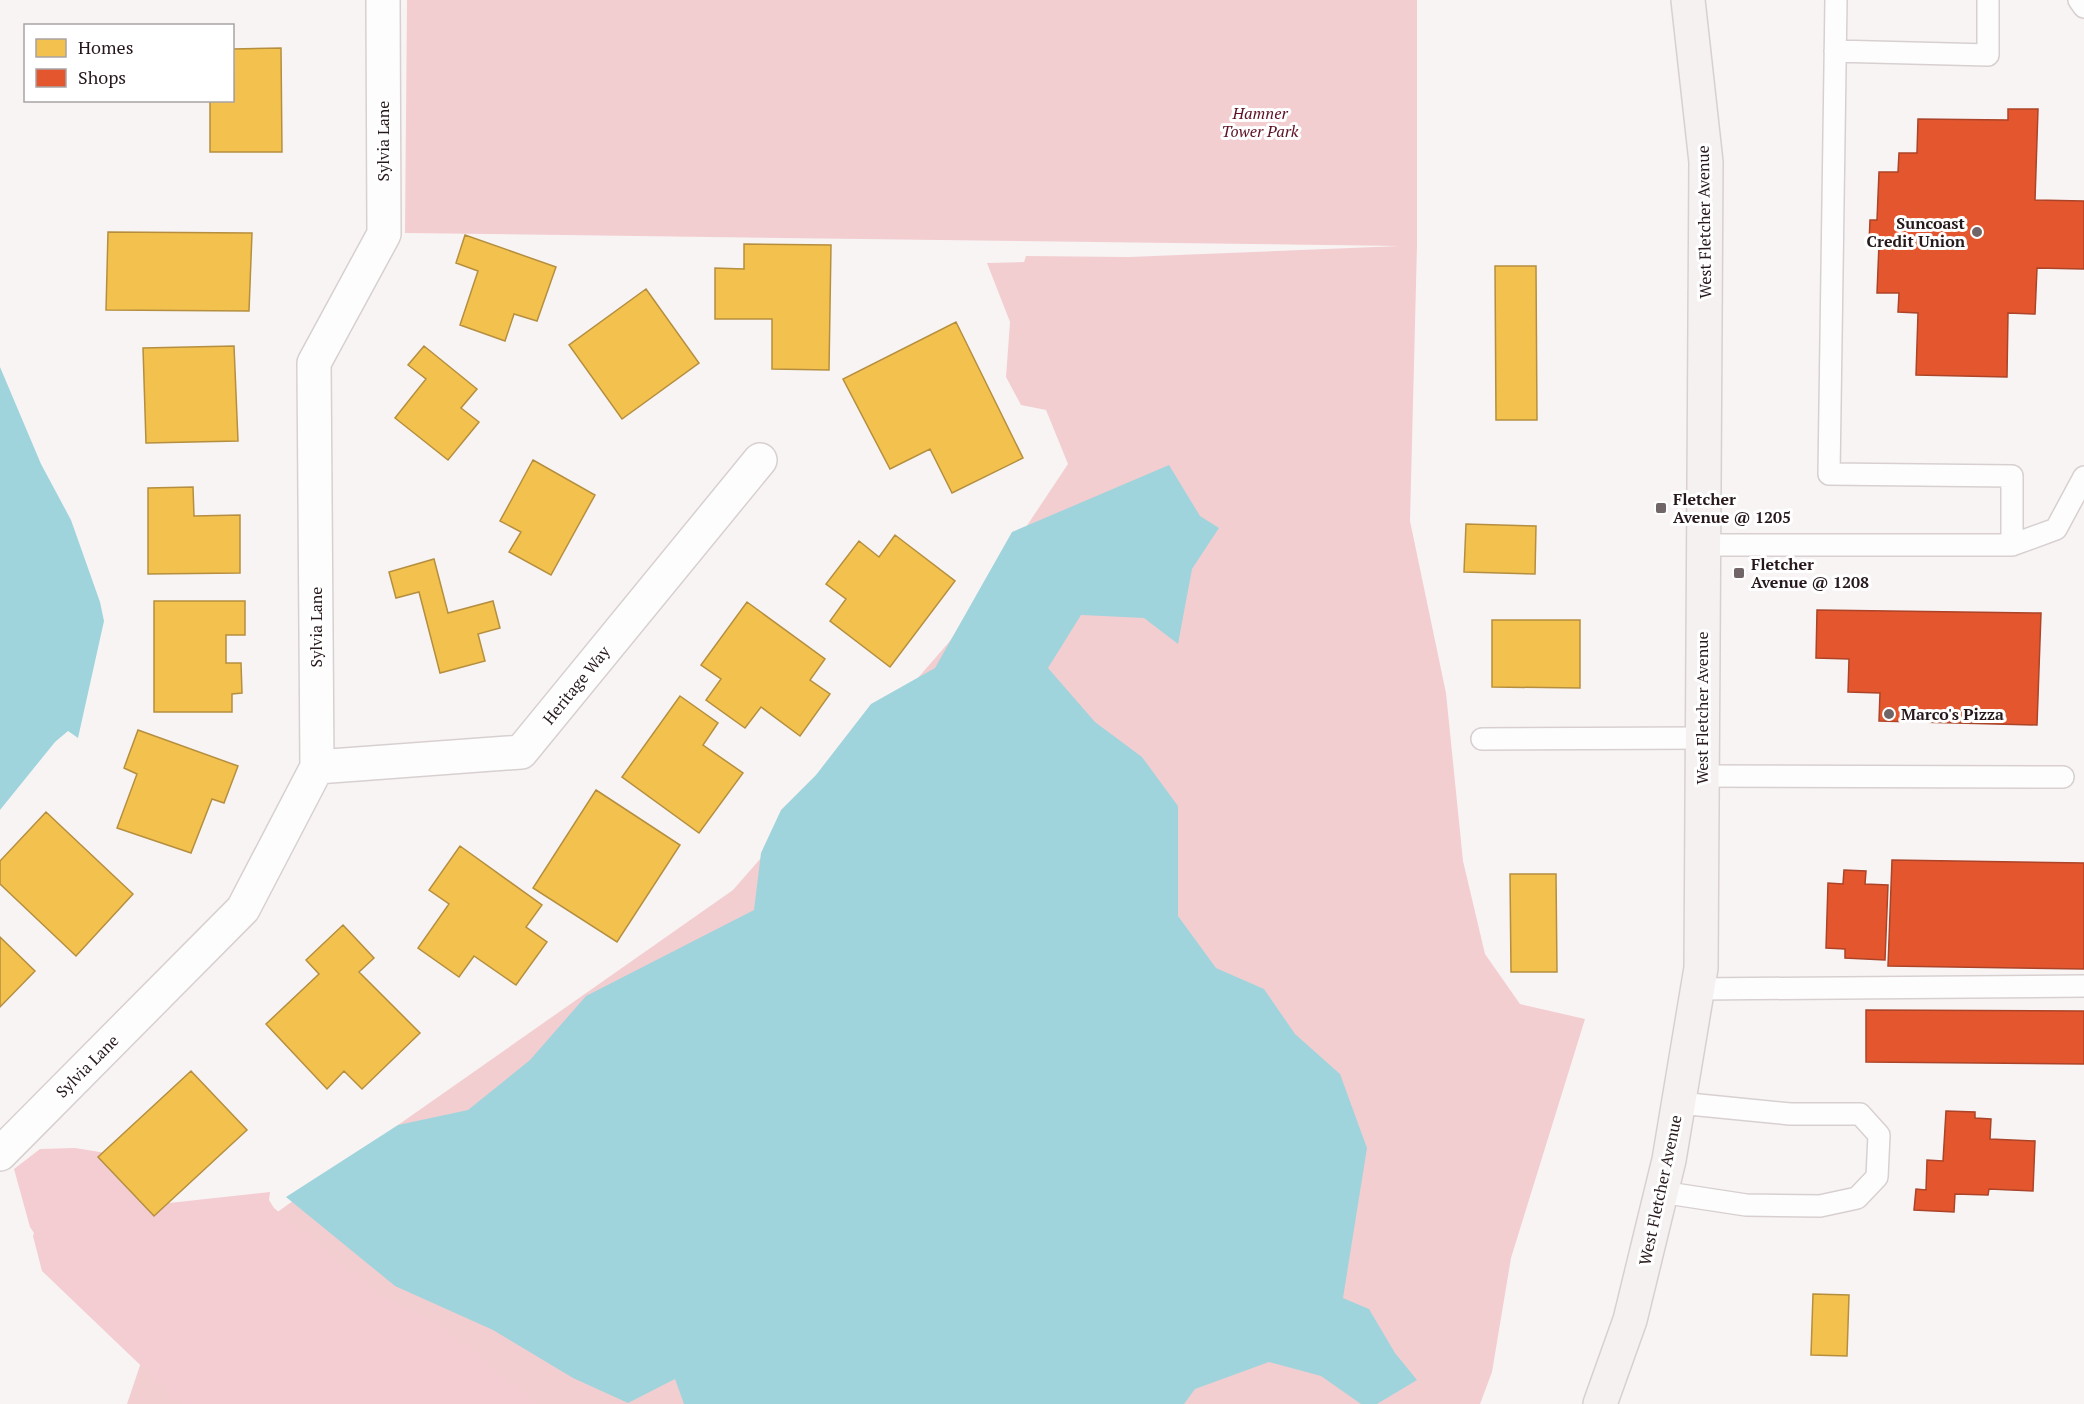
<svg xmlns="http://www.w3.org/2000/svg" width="2084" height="1404" font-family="'PT Serif',serif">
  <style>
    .green { fill: #f3ced1 }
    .forest { fill: #f3cdd1 }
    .water { fill: #a0d4dc }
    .homes { fill: #f2c14e; stroke: #b58f3f; stroke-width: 1.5 }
    .shops { fill: #e4572e; stroke: #ab4428; stroke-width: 1.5 }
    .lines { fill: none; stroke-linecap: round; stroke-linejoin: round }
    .service-casing { stroke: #d8d0d0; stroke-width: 24 }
    .minor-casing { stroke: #d8d0d0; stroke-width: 36 }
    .secondary-casing { stroke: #d8d0d0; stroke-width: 36 }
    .service { stroke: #fefdfd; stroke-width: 21 }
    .minor { stroke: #fefdfd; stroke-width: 33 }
    .secondary { stroke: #f5f1f1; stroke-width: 33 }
    .poi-dot { fill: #706667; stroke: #fff; stroke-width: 2 }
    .labels { text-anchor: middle; stroke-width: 6; stroke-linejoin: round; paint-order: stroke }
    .park-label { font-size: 16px; font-style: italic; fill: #5c1023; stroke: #fff }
    .street-label { font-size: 16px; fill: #27191b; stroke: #fff }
    .poi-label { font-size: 16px; font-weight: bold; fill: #27191b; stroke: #fff; text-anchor: start }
  </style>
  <rect width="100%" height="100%" fill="#f8f4f4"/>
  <!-- green -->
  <path class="green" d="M407,0h1010v246l-7,275 36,172 17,168 22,93 35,50 65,15 -74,239 -19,114 -12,32h-1353l37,-110 234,-169 335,-235 217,-249 118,-177 -22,-54 -25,-5 -15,-28 4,-55 -23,-59 37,-1 2,-6 103,1 271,-11 -995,-13z"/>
  <!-- forest -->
  <path class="forest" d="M75,1148l43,7 42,49 110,-12 -1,8 5,8 109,89 55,26 99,81h-356l-139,-133 -9,-35 1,-3 -4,-6 -16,-58 26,-20z"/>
  <!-- water -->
  <path class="water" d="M0,367l41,97 30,56 29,82 4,19 -26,117 -10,-7 -13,11 -55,68z
    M1169,465l31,51 19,12 -27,41 -14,75 -34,-26 -63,-3 -33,53 47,54 47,35 36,49v110l38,52 48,21 31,45 45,40 27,74 -24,150 26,11 26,44 22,27 -40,24h-16l-40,-28 -52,-14 -74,27 -11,15h-500l-9,-25 -47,24 -55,-25 -80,-48 -98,-44 -109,-89 112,-72 70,-15 62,-50 56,-64 168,-86 7,-57 20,-43 35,-35 55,-71 64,-36 77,-136z"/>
  <!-- homes -->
  <path class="homes" d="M281,48l1,104h-72v-51l24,-1 -1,-51z
    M108,232l144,1 -3,78 -143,-1z
    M465,235l91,32 -19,54 -23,-7 -9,27 -45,-16 18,-54 -22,-8z
    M744,244l87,1 -2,125 -57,-1v-50h-57v-51l29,1z
    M1495,266h41l1,154h-41z
    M646,289l53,74 -77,56 -53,-74z
    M956,322l67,136 -71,35 -22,-44 -40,20 -47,-90z
    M234,346l4,95 -92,2 -3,-95z
    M424,346l53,43 -16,19 18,14 -31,38 -53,-42 31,-39 -18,-14z
    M533,460l62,35 -44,80 -42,-23 12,-20 -21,-11z
    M193,487l1,29 46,-1v58l-92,1v-86z
    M1466,524l70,2 -1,48 -71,-2z
    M895,535l60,46 -65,86 -60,-46 16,-22 -20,-15 33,-43 20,16z
    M434,559l14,54 45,-12 7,27 -22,6 7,27 -45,12 -21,-81 -23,6 -7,-26z
    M154,601h91v34h-19v28h15l1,30 -10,1v18h-78z
    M747,602l78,57 -15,21 20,14 -30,42 -39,-29 -16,21 -39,-28 15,-21 -20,-14z
    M1492,620h88v68l-88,-1z
    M680,696l38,27 -15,22 40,28 -44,60 -77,-56z
    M138,730l100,36 -14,37 -12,-4 -21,54 -74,-25 20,-54 -13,-6z
    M596,790l84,55 -63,97 -84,-54z
    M46,812l87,82 -57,62 -76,-72v-23z
    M460,846l82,59 -16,22 21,15 -31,43 -42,-29 -15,21 -41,-29 31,-44 -20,-14z
    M1510,874h46l1,98h-46z
    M343,925l31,33 -15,14 61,61 -58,56 -18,-18 -17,18 -61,-65 53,-50 -13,-14z
    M0,937l35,34 -35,36z
    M191,1071l56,59 -93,86 -56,-59z
    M1813,1294l36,1 -2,61 -36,-1z"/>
  <!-- shops -->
  <path class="shops" d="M2008,109h30l-3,91 49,1v68l-47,-1 -2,46 -27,-1 -1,64 -91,-2 2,-62 -20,-1 1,-19h-22l2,-49h-10l1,-24h7l2,-48h19l1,-19h18l1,-34 90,1z
    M1817,610l224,3 -4,112 -158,-4 1,-28 -32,-1 1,-33 -33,-1z
    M1892,860l192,3v106l-196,-3z
    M1844,870l22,1 -1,13 23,1 -3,75 -40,-2v-9l-19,-1 2,-65 15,1z
    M1866,1010l218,1v53l-218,-2z
    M1946,1111l29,1v6l16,1 -1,20 45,2 -2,50 -44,-2 -1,6 -33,-1 -1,18 -40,-2 2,-21 10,1 1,-30 16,1z"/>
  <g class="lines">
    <!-- service casing -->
    <g class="service-casing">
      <path id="service" d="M2079,0l5,7
        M1835,51l153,4v-55
        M1703,545h309v-69l-183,-2 7,-474
        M2012,545l44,-16 28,-52
        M1482,739l220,-1
        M1702,776l361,1
        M1698,989l386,-3
        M1661,1192l85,13 74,1 37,-8 20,-21 2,-42 -19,-21h-70l-111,-11"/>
    </g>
    <!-- minor casing -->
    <g class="minor-casing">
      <path id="minor" d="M317,767l204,-15 239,-292
        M0,1154l243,-245 74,-142 -3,-404 70,-129 -1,-234"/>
    </g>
    <!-- secondary casing -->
    <g class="secondary-casing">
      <path id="secondary" d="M1600,1404l30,-84 39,-160 32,-192 5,-806 -18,-162"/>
    </g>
    <!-- service -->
    <use href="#service" class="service"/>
    <!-- minor -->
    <use href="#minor" class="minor"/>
    <!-- secondary -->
    <use href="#secondary" class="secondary"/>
  </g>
  <!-- markers -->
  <g class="poi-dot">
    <circle cx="1977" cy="232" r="6"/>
    <rect x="1655" y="502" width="12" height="12" rx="3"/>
    <rect x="1733" y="567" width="12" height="12" rx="3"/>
    <circle cx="1889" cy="714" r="6"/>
  </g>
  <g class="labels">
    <!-- park labels -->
    <g class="park-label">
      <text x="1260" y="119">Hamner<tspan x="1260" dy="18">Tower Park</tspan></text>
    </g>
    <!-- street labels -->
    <g class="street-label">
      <text transform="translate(383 141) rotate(-90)" y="6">Sylvia Lane</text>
      <text transform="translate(1704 222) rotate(-91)" y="6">West Fletcher Avenue</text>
      <text transform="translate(316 627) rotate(-90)" y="6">Sylvia Lane</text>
      <text transform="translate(576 685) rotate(-51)" y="6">Heritage Way</text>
      <text transform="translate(1702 708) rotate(-90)" y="6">West Fletcher Avenue</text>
      <text transform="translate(87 1066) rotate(-45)" y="6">Sylvia Lane</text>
      <text transform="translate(1660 1190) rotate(-78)" y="6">West Fletcher Avenue</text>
    </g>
    <!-- poi labels -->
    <g class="poi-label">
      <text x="1965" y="229" text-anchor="end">Suncoast<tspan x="1965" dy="18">Credit Union</tspan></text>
      <text x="1673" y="505">Fletcher<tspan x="1673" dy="18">Avenue @ 1205</tspan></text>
      <text x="1751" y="570">Fletcher<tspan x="1751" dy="18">Avenue @ 1208</tspan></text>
      <text x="1901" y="720">Marco's Pizza</text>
    </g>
  </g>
  <!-- legend -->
  <rect x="24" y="24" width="210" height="78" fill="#ffffff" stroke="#a9a3a4" stroke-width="1.5"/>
  <rect x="36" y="39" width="30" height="18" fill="#f2c14e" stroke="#a9a3a4" stroke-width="1.5"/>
  <text x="78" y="54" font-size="18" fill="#27191b">Homes</text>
  <rect x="36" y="69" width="30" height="18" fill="#e4572e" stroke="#a9a3a4" stroke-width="1.5"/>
  <text x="78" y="84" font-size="18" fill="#27191b">Shops</text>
</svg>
